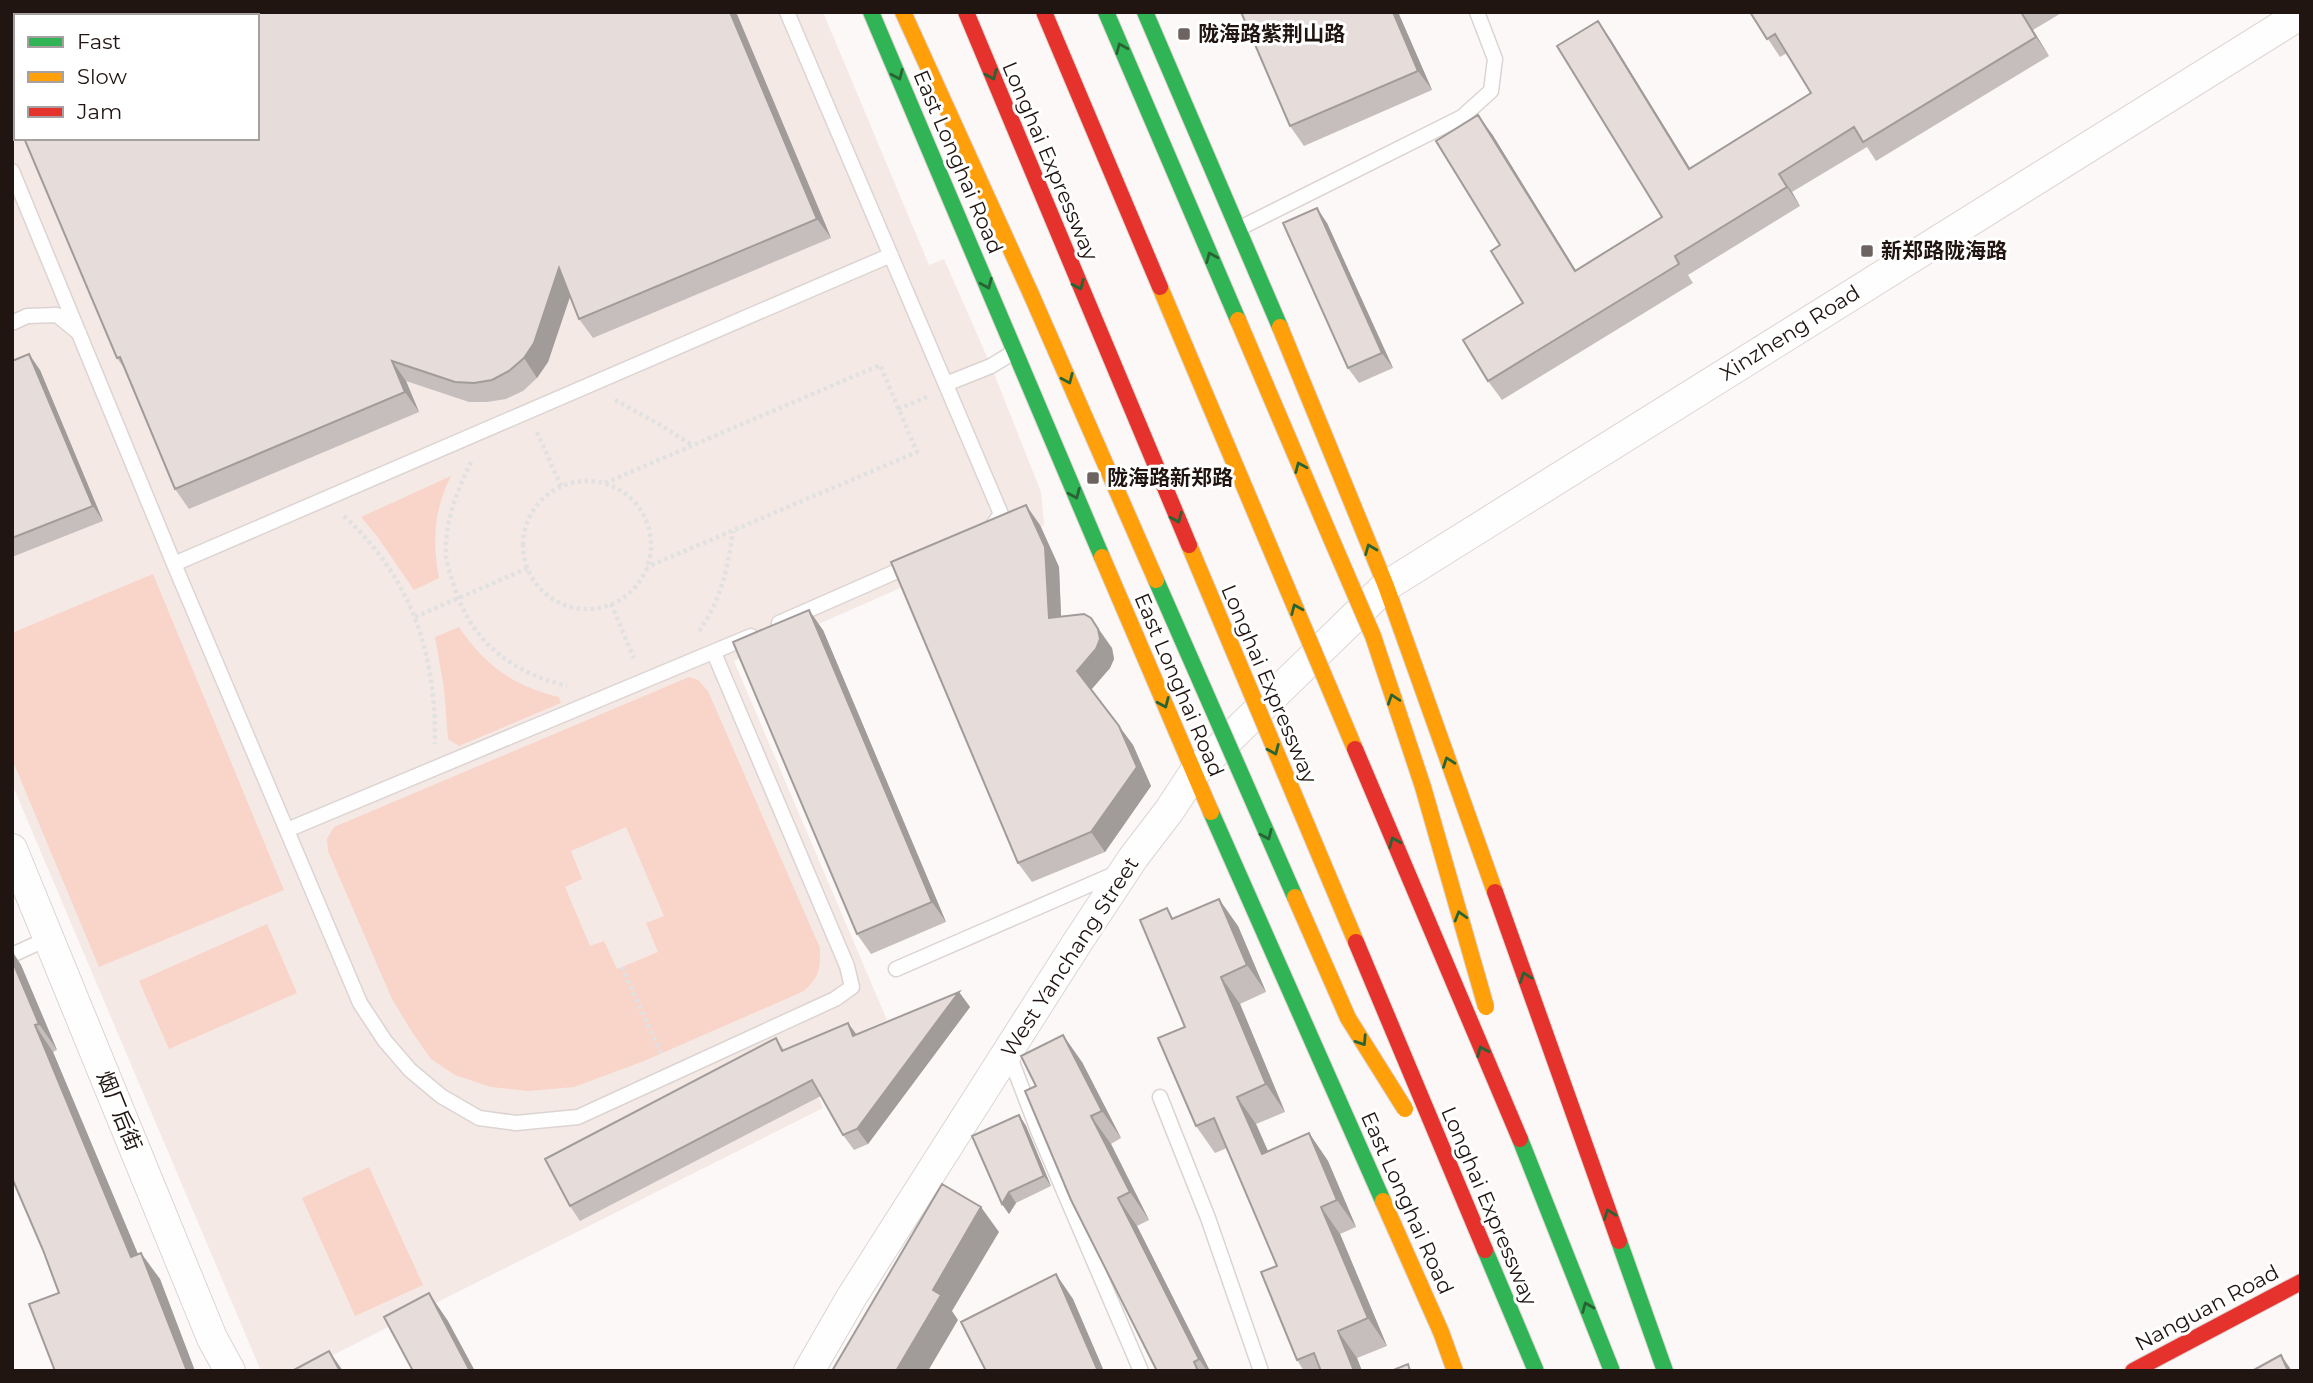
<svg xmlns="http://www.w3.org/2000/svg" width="2313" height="1383" font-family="Montserrat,'Noto Sans SC',sans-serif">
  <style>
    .built { fill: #f4e9e5; fill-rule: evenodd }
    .green { fill: #f9d4c9; fill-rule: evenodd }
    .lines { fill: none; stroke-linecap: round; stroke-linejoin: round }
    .lane-casing { stroke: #dcd4d2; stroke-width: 17 }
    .street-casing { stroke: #dcd4d2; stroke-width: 32 }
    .fast-casing { stroke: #dcd4d2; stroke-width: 18 }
    .slow-casing { stroke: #dcd4d2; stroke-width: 18 }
    .jam-casing { stroke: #dcd4d2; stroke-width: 18 }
    .path { stroke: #e2e1e1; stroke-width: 4.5; stroke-dasharray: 3.5 3.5; stroke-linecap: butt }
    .lane { stroke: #fffefe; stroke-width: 14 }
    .street { stroke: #fffefe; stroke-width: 30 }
    .fast { stroke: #30b455; stroke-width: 16 }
    .slow { stroke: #ff9f0a; stroke-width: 16 }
    .jam { stroke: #e5322d; stroke-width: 16 }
    .fast-bridge-casing { stroke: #dcd4d2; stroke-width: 18; stroke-linecap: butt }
    .slow-bridge-casing { stroke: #dcd4d2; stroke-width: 18; stroke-linecap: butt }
    .jam-bridge-casing { stroke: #dcd4d2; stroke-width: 18; stroke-linecap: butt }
    .fast-bridge { stroke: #30b455; stroke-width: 16 }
    .slow-bridge { stroke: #ff9f0a; stroke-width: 16 }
    .jam-bridge { stroke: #e5322d; stroke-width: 16 }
    .wall { fill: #c6bebc }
    .shaded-wall { fill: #a19b99 }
    .building { fill: #e6dddb; stroke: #a19b99; stroke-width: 2 }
    .oneway { stroke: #286433 }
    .poi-dot { fill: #6d6462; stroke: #fff; stroke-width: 2.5 }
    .labels { text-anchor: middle; stroke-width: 6; stroke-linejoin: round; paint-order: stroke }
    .poi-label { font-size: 21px; font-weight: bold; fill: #201511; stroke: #fff; text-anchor: start }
    .street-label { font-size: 21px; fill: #201511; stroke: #fff }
  </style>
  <rect width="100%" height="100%" fill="#fcf8f7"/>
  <!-- built -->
  <path class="built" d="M12,12h811l106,253 15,-6 47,107 50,126 3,33 -310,136 153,359 -86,37 22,51 -522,263h-40l-249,-587zM16,16h241v122h-241z"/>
  <!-- green -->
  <path class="green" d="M451,476c-17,33 -19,66 -12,102l-25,12 -37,-54 -16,-19z
    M153,574l131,316 -185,77 -87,-208v-126z
    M459,627c25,38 56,60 100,70l2,6 -102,43 -11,-7 -4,-51 -9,-51z
    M689,677l9,3 10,11 112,257c0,22 0,28 -16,43l-160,70 -70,26 -46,4 -37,-4 -36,-12 -24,-16 -19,-27 -20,-33 -64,-148 -1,-12 7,-12zM626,827l38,89 -18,7 12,29 -41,17 -13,-28 -14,5 -25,-59 17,-8 -11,-28z
    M267,924l30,69 -128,56 -30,-68z
    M369,1167l54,118 -68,31 -53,-118z"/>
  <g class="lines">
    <!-- lane casing -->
    <g class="lane-casing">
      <path id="lane" d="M787,12l214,502 -11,15
        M12,171l162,393 186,439 25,38 25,29 31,26 38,22 37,5 62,-6 257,-118 17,-12 -5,-21 -133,-313
        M1240,228l222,-111 29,-26 4,-32 -18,-47
        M12,323l15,-7 30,-1 22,18
        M946,384l45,-18 23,-14
        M174,564l717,-309
        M779,623l132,-58
        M287,830l464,-194
        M12,955l37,-17
        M896,969l223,-97
        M1008,1052l31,81 102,238
        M1160,1097l48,121 53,153"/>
    </g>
    <!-- street casing -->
    <g class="street-casing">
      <path id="street" d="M12,849l200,489 18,33
        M809,1371l42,-73 224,-352 58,-88 36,-47 25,-38 192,-187 915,-572"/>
    </g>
    <!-- fast casing -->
    <g class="fast-casing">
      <path id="fast" d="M871,12l231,545
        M1106,12l132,308
        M1145,12l135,315
        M1211,812l172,389
        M1619,1241l46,130"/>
    </g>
    <!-- slow casing -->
    <g class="slow-casing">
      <path id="slow" d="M903,12l128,282
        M1238,320l89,209
        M1280,327l106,259 109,306
        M1102,557l109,255
        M1383,1201l58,131 14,39"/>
    </g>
    <!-- jam casing -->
    <g class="jam-casing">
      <path id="jam" d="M1495,892l124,349
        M2133,1371l168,-89"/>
    </g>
    <!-- path -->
    <path class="path" d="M615,400l42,23 35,22
      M898,409l29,-12
      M537,432l24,54
      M471,462c-14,29 -27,61 -25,94 1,8 4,18 7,26 16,58 57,90 114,104
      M523 545a64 64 0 1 1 128 0a64 64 0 1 1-128 0Z
      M605,483l275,-118 37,87 -270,115
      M344,516c68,63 92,137 91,228
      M611,604l23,54
      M415,617l113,-49
      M699,631c22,-30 29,-64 34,-100
      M622,967l39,87"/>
    <!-- lane -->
    <use href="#lane" class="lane"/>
    <!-- street -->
    <use href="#street" class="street"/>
    <!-- fast -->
    <use href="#fast" class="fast"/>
    <!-- slow -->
    <use href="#slow" class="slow"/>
    <!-- jam -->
    <use href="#jam" class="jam"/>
    <!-- fast-bridge casing -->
    <g class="fast-bridge-casing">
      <path id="fast-bridge" d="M1156,580l139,317
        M1520,1139l92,232
        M1485,1250l51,121"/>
    </g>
    <!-- slow-bridge casing -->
    <g class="slow-bridge-casing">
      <path id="slow-bridge" d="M1160,287l195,462
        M1031,294l125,286
        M1327,529l46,107 50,151 63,220
        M1189,545l167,397
        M1295,897l53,121 57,91"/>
    </g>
    <!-- jam-bridge casing -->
    <g class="jam-bridge-casing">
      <path id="jam-bridge" d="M966,12l223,533
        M1044,12l116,275
        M1355,749l165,390
        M1356,942l129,308"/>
    </g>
    <!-- fast-bridge -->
    <use href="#fast-bridge" class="fast-bridge"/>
    <!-- slow-bridge -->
    <use href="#slow-bridge" class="slow-bridge"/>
    <!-- jam-bridge -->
    <use href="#jam-bridge" class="jam-bridge"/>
  </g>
  <!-- wall -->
  <path class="wall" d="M12,12h724l95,226 -238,100 -14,-19 -9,-23 -22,66 -11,16 -14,13 -17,8 -19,3h-18l-63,-21 13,31 -230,97 -14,-20 -51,-121 -7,-10z
    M1398,12l34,78 -128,56 -14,-20z
    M1750,12h313l-30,18 16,26 -173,105 -9,-14 -75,45 8,14 -112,69 5,8 -191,117 -14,-19 35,-78 -23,-58 -8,-111 84,137 86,-54 -64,-196 13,19 79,128 121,-75 -24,-40 -7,4z
    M1327,223l66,145 -34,15 -11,-15z
    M12,361l28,9 63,151 -91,36z
    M1040,525l19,42 2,50 51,31 2,11 -4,9 -19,22 42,55 18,41 -46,66 -73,30 -14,-19z
    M823,630l123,292 -75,32 -14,-20z
    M1174,918l64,8 28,66 -26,12 45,108 -29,12 12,27 41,-18 19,28 28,66 -16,7 47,112 -30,12 5,13h-58l-7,-11 -20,-94 -50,-118 -12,5 -19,-27z
    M12,951l9,14 36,85 -4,2 85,202 22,25 35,92h-140l4,-78 -16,-43 -31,-72z
    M959,992l11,15 -102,137 -14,6 -11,-15 -22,-39 -241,125 -10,-15 206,-168 8,12 64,-27 8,11z
    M1082,1062l39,76 -10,6 38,76 -12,6 73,145h-53l-121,-285z
    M1019,1115l7,11 25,60 -35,17 -7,11 -7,-10z"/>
  <!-- shaded-wall -->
  <path class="shaded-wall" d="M730,12h6l95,226 -14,-19z
    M1393,12h5l34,78 -14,-19z
    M2021,12l12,18 16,26 -13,-19z
    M1598,21l13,19 91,148 -13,-19z
    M1478,115l14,19 96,156 -13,-19z
    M1779,174l13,18 8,14 -13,-19z
    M1317,208l10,15 66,145 -11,-15z
    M559,268l14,20 -25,74 -11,16 -13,-20z
    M29,354l11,16 63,151 -10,-15z
    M392,361l14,20 13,31 -14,-20z
    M1026,505l14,20 19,42 3,71 -13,-20z
    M809,610l14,20 123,292 -14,-20z
    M1091,618l21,30 2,11 -4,9 -20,23 -13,-20z
    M1119,726l14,19 18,41 -46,66 -14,-20z
    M1219,899l19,27 28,66 -19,-27z
    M12,951l9,14 36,85 -18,-26 -27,-64z
    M1221,977l19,27 45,108 -19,-28z
    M959,992l11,15 -102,137 -11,-15z
    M848,1023l11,15 -6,-2z
    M35,1025l18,27 97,231 -19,-26z
    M1063,1035l19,27 39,76 -19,-27z
    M1237,1097l19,27 25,57 -19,-27z
    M1019,1115l7,11 25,60 -7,-10z
    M1091,1116l20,28 38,76 -19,-28z
    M1309,1133l19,28 28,66 -19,-27z
    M1009,1192l7,11 -7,11 -7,-10z
    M1118,1198l19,28 73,145h-3l-8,-12z
    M981,1207l18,25 -47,79 6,9 -30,51h-32l37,-81z
    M1321,1207l19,27 47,112 -19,-28z
    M141,1253l19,26 35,92h-8z
    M1056,1274l17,25 31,72h-6z
    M429,1293l19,28 27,50h-5z
    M1338,1331l19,27 5,13h-8z
    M329,1351l14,20h-3z
    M2281,1355l11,16h-4z"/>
  <!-- building -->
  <path class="building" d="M12,12h718l87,207 -238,100 -20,-51 -25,75 -10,15 -15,13 -17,9 -18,3 -19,-1 -63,-21 13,31 -230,97 -55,-132 -3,1 -93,-220h233v-122h-241v102l-4,-9z
    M1241,12h152l25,59 -128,55z
    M1750,12h271l15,25 -173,105 -9,-15 -75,47 8,13 -112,69 4,8 -191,117 -25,-41 60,-37 -32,-52 9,-6 -64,-104 42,-26 97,156 87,-54 -105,-171 41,-25 91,148 122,-76 -36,-59 -8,5z
    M1317,208l65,145 -34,15 -65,-145z
    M29,354l64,152 -81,32v-177z
    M1026,505l19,42 4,71 35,-4 7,4 7,11 2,10 -4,10 -19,22 42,55 18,41 -46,65 -73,31 -127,-301z
    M809,610l123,292 -75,32 -124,-292z
    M1219,899l28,66 -26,12 45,107 -29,13 25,57 47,-21 28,67 -16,7 47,111 -30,13 16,40h-33l-7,-18 -17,7 -36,-88 16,-6 -63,-148 -18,8 -38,-88 27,-11 -45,-107 27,-12 5,11z
    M12,960l27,64 -4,1 96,232 10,-4 46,118h-132l-26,-67 30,-11 -16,-43 -31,-72z
    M959,992l-102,137 -14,6 -31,-55 -242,126 -25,-47 231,-121 6,13 66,-28 5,13z
    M1063,1035l39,76 -11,5 39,76 -12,6 81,161 -5,3 4,9h-41l-86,-171 -46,-109 11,-5 -15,-30z
    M1019,1115l25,61 -35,16 -7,12 -30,-68z
    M942,1184l39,23 -48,83 8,5 -45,76h-64z
    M1056,1274l42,97h-112l-25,-49z
    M429,1293l41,78h-57l-29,-54z
    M329,1351l11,20h-48z
    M2281,1355l7,16h-36z
    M1408,1364l2,7h-19z"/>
  <!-- one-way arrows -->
  <defs><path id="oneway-chevron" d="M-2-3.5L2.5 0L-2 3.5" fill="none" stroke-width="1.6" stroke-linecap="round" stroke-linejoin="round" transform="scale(1.75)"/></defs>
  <g class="oneway">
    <use href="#oneway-chevron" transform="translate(1121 48) rotate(-113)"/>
    <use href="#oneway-chevron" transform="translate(898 75) rotate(67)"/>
    <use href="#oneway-chevron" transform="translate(992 75) rotate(67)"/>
    <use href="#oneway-chevron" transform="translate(1211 257) rotate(-113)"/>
    <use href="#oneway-chevron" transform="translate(987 284) rotate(67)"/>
    <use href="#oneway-chevron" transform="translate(1079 285) rotate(67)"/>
    <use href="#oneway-chevron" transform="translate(1068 379) rotate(66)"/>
    <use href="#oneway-chevron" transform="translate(1300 467) rotate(-113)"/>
    <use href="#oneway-chevron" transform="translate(1075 494) rotate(67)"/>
    <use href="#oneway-chevron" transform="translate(1177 518) rotate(67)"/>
    <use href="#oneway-chevron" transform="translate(1370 549) rotate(-112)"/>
    <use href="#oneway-chevron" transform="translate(1296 609) rotate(-113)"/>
    <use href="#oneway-chevron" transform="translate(1393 699) rotate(-108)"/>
    <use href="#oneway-chevron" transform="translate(1164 703) rotate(67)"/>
    <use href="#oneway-chevron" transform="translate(1274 750) rotate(67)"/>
    <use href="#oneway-chevron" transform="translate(1448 762) rotate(-110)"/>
    <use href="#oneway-chevron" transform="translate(1267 835) rotate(66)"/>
    <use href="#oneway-chevron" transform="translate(1394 842) rotate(-113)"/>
    <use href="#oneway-chevron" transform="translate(1460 916) rotate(-106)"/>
    <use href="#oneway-chevron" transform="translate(1525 977) rotate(-110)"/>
    <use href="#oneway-chevron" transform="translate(1362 1041) rotate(57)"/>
    <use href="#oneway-chevron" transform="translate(1482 1051) rotate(-113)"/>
    <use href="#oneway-chevron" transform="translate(1609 1214) rotate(-110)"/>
    <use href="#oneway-chevron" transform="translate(1587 1307) rotate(-112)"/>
  </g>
  <!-- markers -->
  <g class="poi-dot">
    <rect x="1177" y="27" width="14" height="14" rx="3.5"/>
    <rect x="1860" y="244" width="14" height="14" rx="3.5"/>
    <rect x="1086" y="471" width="14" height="14" rx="3.5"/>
  </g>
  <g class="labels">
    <!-- poi labels -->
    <g class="poi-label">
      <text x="1198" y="41">陇海路紫荆山路</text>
      <text x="1881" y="258">新郑路陇海路</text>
      <text x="1107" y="485">陇海路新郑路</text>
    </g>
    <!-- street labels -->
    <g class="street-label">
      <text transform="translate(1050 161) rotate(67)" y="7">Longhai Expressway</text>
      <text transform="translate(958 162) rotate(67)" y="7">East Longhai Road</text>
      <text transform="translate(1790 333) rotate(-32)" y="7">Xinzheng Road</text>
      <text transform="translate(1269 684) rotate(67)" y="7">Longhai Expressway</text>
      <text transform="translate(1179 685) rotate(67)" y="7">East Longhai Road</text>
      <text transform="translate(1070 957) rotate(-57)" y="7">West Yanchang Street</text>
      <text transform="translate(119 1111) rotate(68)" y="7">烟厂后街</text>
      <text transform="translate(1407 1203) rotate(66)" y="7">East Longhai Road</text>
      <text transform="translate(1489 1206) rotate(67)" y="7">Longhai Expressway</text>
      <text transform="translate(2207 1308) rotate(-28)" y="7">Nanguan Road</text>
    </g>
  </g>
  <!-- border -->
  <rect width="2313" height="1383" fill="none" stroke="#201511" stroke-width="28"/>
  <!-- legend -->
  <rect x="14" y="14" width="245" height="126" fill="#ffffff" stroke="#a6a1a0" stroke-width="2"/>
  <rect x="28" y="37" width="35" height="10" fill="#30b455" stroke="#a6a1a0" stroke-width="2"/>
  <text x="77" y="49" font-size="21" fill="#201511">Fast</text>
  <rect x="28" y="72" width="35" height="10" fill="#ff9f0a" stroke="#a6a1a0" stroke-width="2"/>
  <text x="77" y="84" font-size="21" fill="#201511">Slow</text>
  <rect x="28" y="107" width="35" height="10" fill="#e5322d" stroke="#a6a1a0" stroke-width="2"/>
  <text x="77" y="119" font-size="21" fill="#201511">Jam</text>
</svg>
